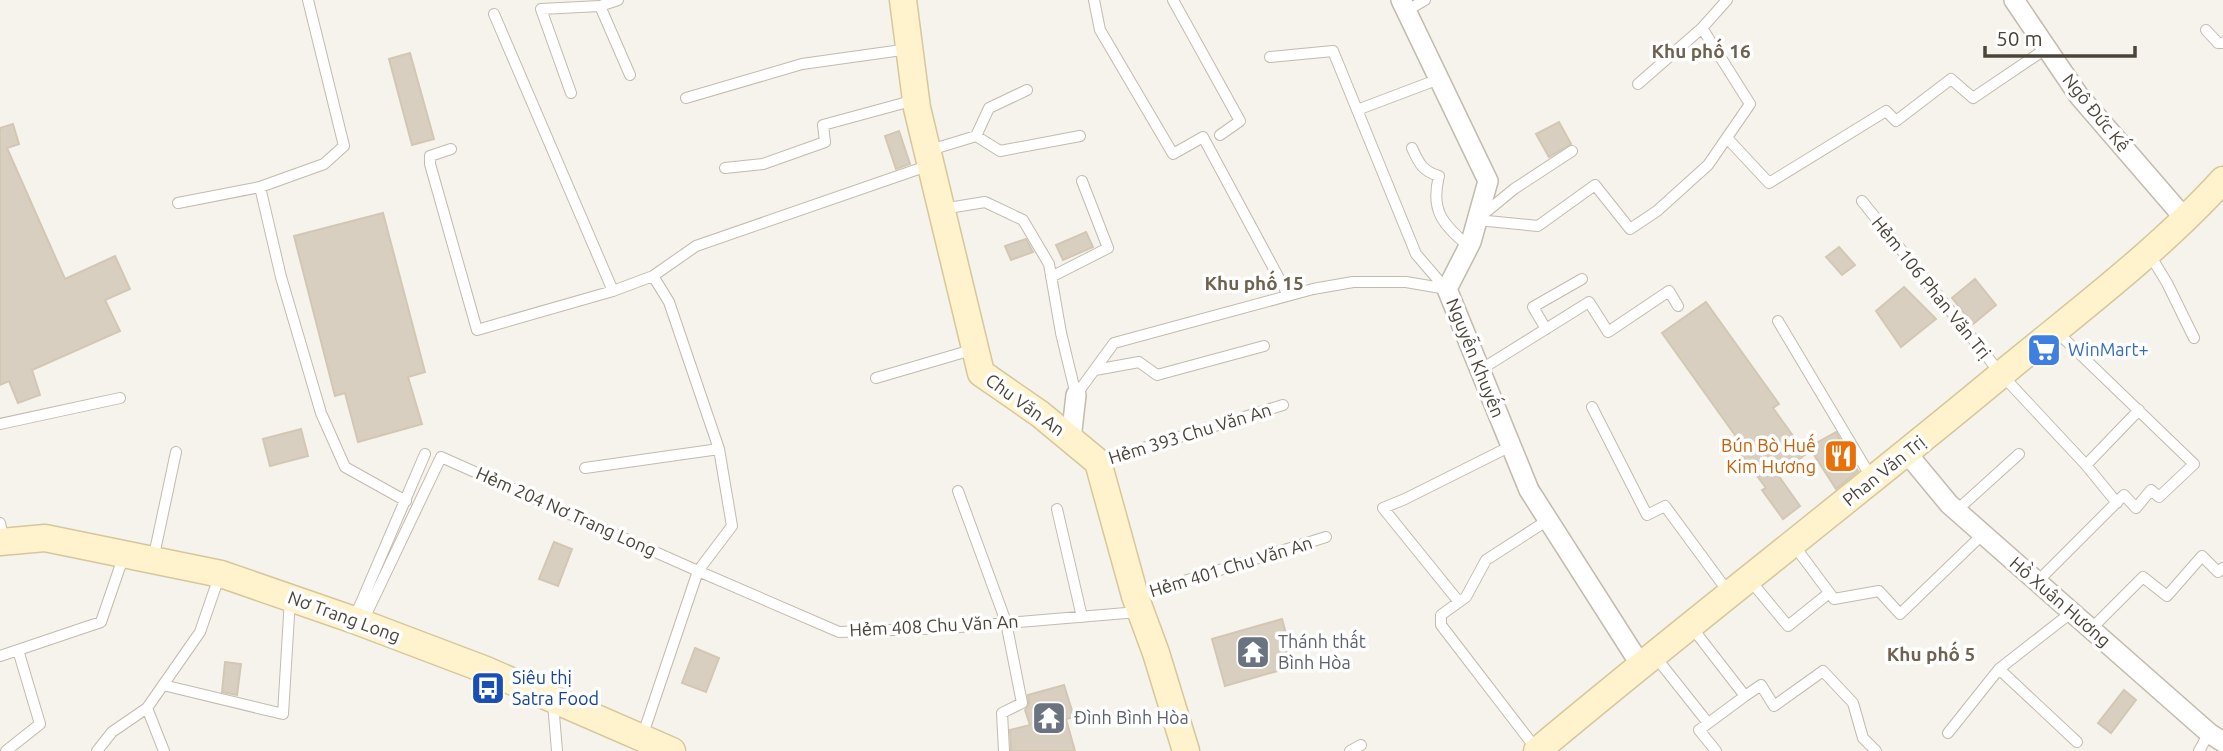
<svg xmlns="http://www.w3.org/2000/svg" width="2223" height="751" font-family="Ubuntu,sans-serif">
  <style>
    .building { fill: #d8cfc1; stroke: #d3c7b4; stroke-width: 2 }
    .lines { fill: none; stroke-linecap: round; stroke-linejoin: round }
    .lane-casing { stroke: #c2bbae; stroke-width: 12 }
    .street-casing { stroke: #c2bbae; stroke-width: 22 }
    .secondary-casing { stroke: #d6c79b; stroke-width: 29 }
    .lane { stroke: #fff; stroke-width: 10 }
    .street { stroke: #fff; stroke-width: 19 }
    .secondary { stroke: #fff3cd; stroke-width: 26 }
    .labels { text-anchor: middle; stroke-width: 7; stroke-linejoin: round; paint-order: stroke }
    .street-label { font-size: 18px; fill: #4b4439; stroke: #fff }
    .shop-label { font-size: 18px; fill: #366cbe; stroke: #fff; text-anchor: start }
    .food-label { font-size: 18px; fill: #c56008; stroke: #fff; text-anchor: end }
    .worship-label { font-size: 18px; fill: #5b616d; stroke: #fff; text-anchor: start }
    .transit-label { font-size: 18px; fill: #164399; stroke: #fff; text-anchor: start }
    .neighbourhood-label { font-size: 19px; font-weight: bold; fill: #6e6250; stroke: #fff }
  </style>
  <rect width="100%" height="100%" fill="#f6f3ec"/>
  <!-- building -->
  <path class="building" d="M410,53l24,86 -22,6 -23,-86z
    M1559,122l12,22 -22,13 -13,-23z
    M13,124l6,20 -12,4 58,131 50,-23 15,33 -25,11 15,31 -88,39 8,25 -22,8 -9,-22 -9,4v-257z
    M899,131l11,33 -14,5 -11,-33z
    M383,213l42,159 -17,5 14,47 -64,18 -13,-49 -10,3 -41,-160z
    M1086,232l7,15 -30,13 -7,-15z
    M1026,239l7,13 -22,8 -6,-14z
    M1839,247l16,18 -13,10 -16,-18z
    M1975,279l21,26 -23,19 -21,-26z
    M1904,287l32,32 -35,28 -25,-36z
    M1706,302l73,102 -6,4 33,46 -28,21 22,31 -17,13 -21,-29 4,-2 -34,-46 5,-4 -75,-105z
    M301,429l7,27 -38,10 -7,-27z
    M1836,432l22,39 -22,18 -27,-42z
    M554,542l18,7 -14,37 -19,-7z
    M1282,619l13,47 -70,20 -13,-47z
    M695,648l24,10 -13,34 -24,-9z
    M225,662l16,2 -4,31 -15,-3z
    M1064,685l10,32 -8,2 9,32h-64l-1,-21 20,-5 -5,-15 4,-5 -1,-10z
    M2124,690l12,10 -25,33 -13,-10z"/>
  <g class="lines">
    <!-- lane casing -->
    <g class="lane-casing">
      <path id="lane" d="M308,0l36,146 -20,18 -64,23 21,90 40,136 24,54 61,34
        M1094,0l6,30 73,124 30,-17 85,158
        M1173,0l67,121 -20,14
        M600,6l18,-6
        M1406,11l19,-11
        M494,14l119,277
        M2206,30l12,13h5
        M1270,57l63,-6 83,203 30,35
        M1638,84l64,-56 25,-28
        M571,93l-30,-84 59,-3 30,69
        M686,98l116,-34 107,-15
        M1357,110l82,-31
        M976,136l13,-28 38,-18
        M1727,138l42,45 117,-72 10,10 55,-42 22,19 74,-50
        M1412,148c7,15 10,23 27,28 -9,35 4,48 29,70
        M451,149l-21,7v8l47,166 136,-39 40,-15 16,26 50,147 13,77 -34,45 141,61 109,-4 190,-16
        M927,151l49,-15 24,15 80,-15
        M725,168l38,-4 62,-22 -2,-17 92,-25
        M1862,201l139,173 85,91 31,38
        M178,203l82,-16
        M942,209l43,-7 38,18 26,44 12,69 15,62
        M1480,217l34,-28 58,-38
        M1477,220l61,6 57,-41 35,44 27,-18 51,-46 42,-61 -48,-76
        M2150,255l17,28 27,55
        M653,276l43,-30 234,-81
        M1051,277l57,-29 -26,-67
        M1778,321l93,156
        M1546,329l-13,-22 49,-28
        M1095,370l44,-8 18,13 107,-29
        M1480,370l109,-68 19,30 61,-41 9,15
        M876,378l99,-29
        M1076,395l38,-52 199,-54 40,-7h53l41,7
        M1592,407l55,108 18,-9 64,87
        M0,424l120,-26
        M1098,462l185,-57
        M2086,465l53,-55
        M585,468l134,-19
        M958,491l48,131 16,81 -20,10 2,38
        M1057,509l25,108
        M1956,511l63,-57
        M0,523l4,18
        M1793,544l41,55 45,-8 21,23 83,-80
        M153,560l23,-108
        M1749,579l39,47 41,-33
        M2037,582l87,-87 12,13 15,-18 8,7 35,-33 -139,-134
        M1136,596l190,-59
        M1459,602l-76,-94 22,-9 106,-53
        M354,619l71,-165
        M362,623l79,-166 257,114 -56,166
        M1690,625l55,71 16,-11 13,21 49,-35 30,32 10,35 13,13
        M2091,629l52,-52 24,19 35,-40 16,16 5,-4
        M18,650l83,-28 23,-67
        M1654,655l54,68
        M0,656l18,-6 22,74 -34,27
        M1999,669l78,73
        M163,685l120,29 7,-115
        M553,703l4,48
        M147,708l17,43
        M1948,733l51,-64 73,-57
        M1537,750l-96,-125v-10l25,-18 20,-37 62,-40
        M97,751l15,-19 35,-24 53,-76 20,-58
        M1350,751l11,-6
        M1716,751l-17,-21 46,-34
        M2199,751l10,-18"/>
    </g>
    <!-- street casing -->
    <g class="street-casing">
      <path id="street" d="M1401,0l87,181 -17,61 -24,47 82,201 111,174
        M2014,0l65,96 107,124
        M1071,439l5,-44
        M1906,452l43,52 260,229 14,9"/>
    </g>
    <!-- secondary casing -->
    <g class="secondary-casing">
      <path id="secondary" d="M903,0l14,108 64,265 59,41 58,48 37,134 21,57 30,98
        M0,542l45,-4 176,36 133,46 132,50 186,81
        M1537,751c155,-130 316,-253 472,-383 73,-60 150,-118 214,-188"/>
    </g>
    <!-- lane -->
    <use href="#lane" class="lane"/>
    <!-- street -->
    <use href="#street" class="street"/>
    <!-- secondary -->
    <use href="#secondary" class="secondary"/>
  </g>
  <!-- icons -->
  <defs>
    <g id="supermarket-square" transform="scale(1.75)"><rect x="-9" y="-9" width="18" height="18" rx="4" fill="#3f7fe0" stroke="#fff"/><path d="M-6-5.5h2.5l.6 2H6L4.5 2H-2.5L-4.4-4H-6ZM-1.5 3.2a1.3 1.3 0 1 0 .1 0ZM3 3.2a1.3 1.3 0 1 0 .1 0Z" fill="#fff"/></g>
    <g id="restaurant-square" transform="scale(1.75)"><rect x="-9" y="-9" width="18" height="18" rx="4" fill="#e8710a" stroke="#fff"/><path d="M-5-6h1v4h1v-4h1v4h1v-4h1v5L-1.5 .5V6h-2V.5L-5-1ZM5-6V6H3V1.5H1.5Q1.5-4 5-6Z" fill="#fff"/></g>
    <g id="temple-square" transform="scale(1.75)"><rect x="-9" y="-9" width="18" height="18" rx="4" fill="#6b7280" stroke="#fff"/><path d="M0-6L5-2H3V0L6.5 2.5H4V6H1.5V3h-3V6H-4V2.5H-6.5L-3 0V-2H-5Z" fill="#fff"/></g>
    <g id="bus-square" transform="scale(1.75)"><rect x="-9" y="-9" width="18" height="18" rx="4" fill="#1a4fb4" stroke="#fff"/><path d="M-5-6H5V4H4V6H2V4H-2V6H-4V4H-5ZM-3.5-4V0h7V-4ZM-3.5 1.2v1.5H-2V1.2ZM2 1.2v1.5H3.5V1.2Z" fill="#fff"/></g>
  </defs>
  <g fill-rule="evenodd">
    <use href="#supermarket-square" x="2044" y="350"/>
    <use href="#restaurant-square" x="1841" y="456"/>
    <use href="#temple-square" x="1253" y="652"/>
    <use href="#bus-square" x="488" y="688"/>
    <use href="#temple-square" x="1049" y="718"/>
  </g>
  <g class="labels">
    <!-- street labels -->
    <g class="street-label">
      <text transform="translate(2096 113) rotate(51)" y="6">Ngô Đức Kế</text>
      <text transform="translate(1931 288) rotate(51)" y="6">Hẻm 106 Phan Văn Trị</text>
      <text transform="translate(1475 358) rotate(68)" y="6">Nguyễn Khuyến</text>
      <text transform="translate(1025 405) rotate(36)" y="6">Chu Văn An</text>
      <text transform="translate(1190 434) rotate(-17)" y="6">Hẻm 393 Chu Văn An</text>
      <text transform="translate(1884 471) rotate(-39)" y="6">Phan Văn Trị</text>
      <text transform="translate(566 512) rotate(24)" y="6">Hẻm 204 Nơ Trang Long</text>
      <text transform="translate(1231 567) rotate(-17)" y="6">Hẻm 401 Chu Văn An</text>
      <text transform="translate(2060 602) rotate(41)" y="6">Hồ Xuân Hương</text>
      <text transform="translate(344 617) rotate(20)" y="6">Nơ Trang Long</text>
      <text transform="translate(934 626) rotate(-3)" y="6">Hẻm 408 Chu Văn An</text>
    </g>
    <!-- shop labels -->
    <g class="shop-label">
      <text x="2068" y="356">WinMart+</text>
    </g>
    <!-- food labels -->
    <g class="food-label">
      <text x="1816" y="452">Bún Bò Huế<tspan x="1816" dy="21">Kim Hương</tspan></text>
    </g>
    <!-- worship labels -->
    <g class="worship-label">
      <text x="1278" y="648">Thánh thất<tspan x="1278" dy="21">Bình Hòa</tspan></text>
      <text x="1074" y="724">Đình Bình Hòa</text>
    </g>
    <!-- transit labels -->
    <g class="transit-label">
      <text x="512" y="684">Siêu thị<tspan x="512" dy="21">Satra Food</tspan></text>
    </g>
    <!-- neighbourhood labels -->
    <g class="neighbourhood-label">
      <text x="1701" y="58">Khu phố 16</text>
      <text x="1254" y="290">Khu phố 15</text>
      <text x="1931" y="661">Khu phố 5</text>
    </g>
  </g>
  <!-- scale -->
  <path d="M1985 46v10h150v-10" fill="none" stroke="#4b4439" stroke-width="3.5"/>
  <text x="1996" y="46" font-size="21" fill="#4b4439" stroke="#ffffff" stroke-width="5" paint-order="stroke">50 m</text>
</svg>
